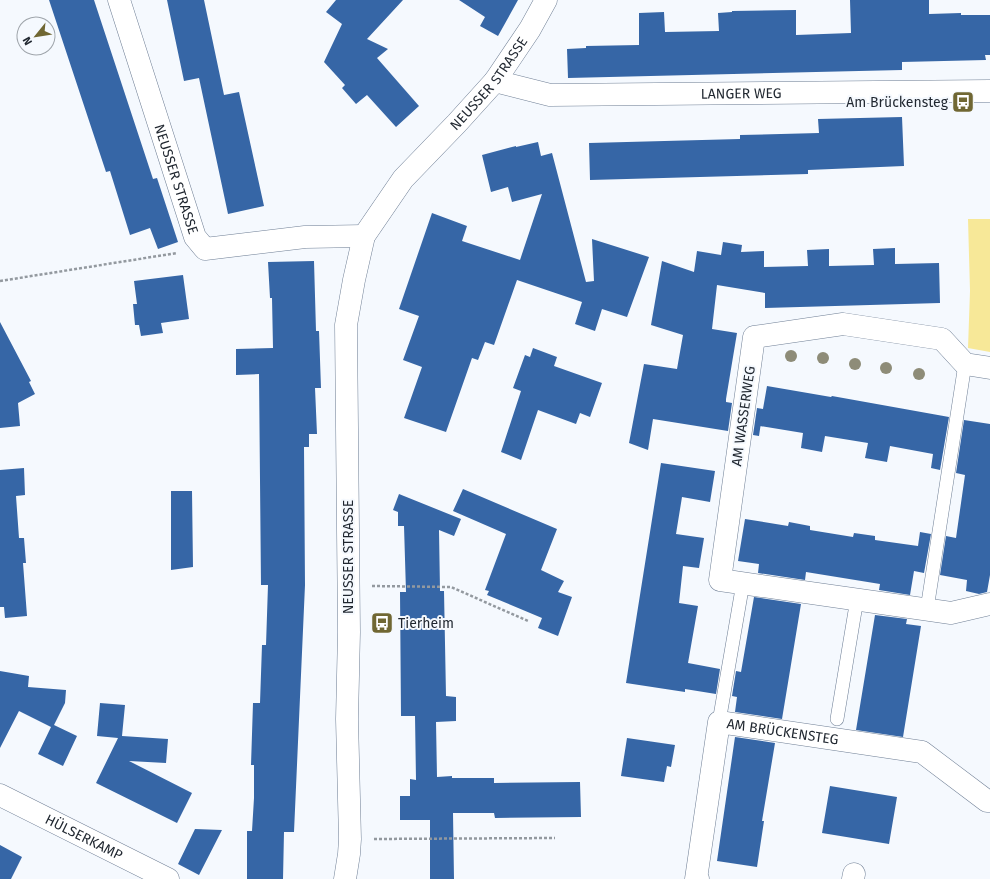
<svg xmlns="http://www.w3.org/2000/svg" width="990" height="879" font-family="'Fira Sans',sans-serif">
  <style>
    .green { fill: #f7e898 }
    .building { fill: #3666a6 }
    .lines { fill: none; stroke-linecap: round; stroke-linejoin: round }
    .service-casing { stroke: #6f7f95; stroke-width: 14 }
    .minor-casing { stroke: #6f7f95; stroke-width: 23 }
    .tertiary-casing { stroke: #6f7f95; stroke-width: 23 }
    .path { stroke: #93999f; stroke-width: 2.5; stroke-dasharray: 3 2; stroke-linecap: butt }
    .service { stroke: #fff; stroke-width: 13 }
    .minor { stroke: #fff; stroke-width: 22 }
    .tertiary { stroke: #fff; stroke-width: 22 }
    .tree { fill: #8e8c78 }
    .labels { text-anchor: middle; stroke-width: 4; stroke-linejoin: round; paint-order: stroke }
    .street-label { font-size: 14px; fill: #1f262f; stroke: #f5f9fe }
    .poi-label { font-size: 14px; fill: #1f262f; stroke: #f5f9fe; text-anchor: end }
  </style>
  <rect width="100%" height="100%" fill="#f5f9fe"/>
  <!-- green -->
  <path class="green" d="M968,219h22v133l-22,-4 2,-57z"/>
  <!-- building -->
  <path class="building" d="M49,0h45l59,179 4,-1 21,64 -20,7 -8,-21 -20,7 -20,-64 -4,1z
    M167,0h37l20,95 15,-3 25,114 -36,8 -29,-136 -15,3z
    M336,0h67l-36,39 21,10 -11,9 42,48 -23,21 -29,-32 -11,9 -14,-16 3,-3 -21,-23 18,-38 -16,-12z
    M459,0h59l-20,36 -18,-10 5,-9z
    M850,0h79v14l32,-1v2h29v40h-5l1,5 -84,2v8l-334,8 -1,-29 19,-1v-2l53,-1v-32l25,-1 1,20 54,-1 -1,-18 14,-1v-1l64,-1v25l55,-2z
    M902,117l2,49 -96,4v4l-218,6 -1,-37 151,-4v-4l79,-2 -1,-14z
    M538,142l3,14 11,-3 34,129 8,-1 -2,-42 57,18 -22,60 -25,-8 -7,22 -20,-7 7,-22 -65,-22 -23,65 -9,-3 -7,18 -6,-2 -26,74 -42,-14 18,-51 -19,-7 16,-44 -20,-7 33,-96 35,13 -5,15 58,19 22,-66 -30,8 -4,-15 -17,5 -9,-37 34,-9v1z
    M723,242l19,3 -1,7 23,-1v16l44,-1 -1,-16 22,-1v17l45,-1 -1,-16 22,-1v16l44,-1 1,40 -175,5v-15l-48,-8 -5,44 25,4 -11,66v3l6,1 -4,28 -75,-12 -5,31 -19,-7 15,-79 33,5 6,-34 -32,-10 11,-64 32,11 3,-21 24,4z
    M314,261l2,70h3l2,57h-6l2,46h-8v13h-5l1,138 -11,247h-10l-1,47h-36v-48h5l2,-33v-33h-3l2,-62h7l2,-58h4l2,-60h-7l-2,-211 -23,1v-26l37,-1 -1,-50h-2l-2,-36z
    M183,275l6,44 -28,4 2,10 -22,3 -2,-11h-4l-2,-21h4l-3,-23z
    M0,322l31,59 -2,1 6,12 -17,9 2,23 -20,2z
    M533,348l24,9 -3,9 48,17 -12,34 -10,-4 -4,11 -38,-14 -17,50 -20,-8 20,-61 -8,-3 12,-33 5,2z
    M767,386l64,11 1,-1 117,21 -9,53 -9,-2 2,-14 -43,-8 -3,16 -22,-4 3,-15 -43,-7 -3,16 -21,-4 2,-15 -43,-7z
    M757,408l6,1 -4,27 -6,-1z
    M964,420l26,4v151l-3,17 -8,2 -13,-3 1,-11 -27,-5 6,-39 10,2 9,-63 -9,-2z
    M661,463l54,8 -5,31 -28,-5 -6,37 28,4 -5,30 -16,-2 -4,37 19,3 -10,57 32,6 -4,25 -31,-5v3l-59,-9z
    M24,468l1,27 -9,1 3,42h5l2,25h-3l4,53 -22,2 -1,-11h-4v-137z
    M463,489l94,40 -16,41 23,11 -6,11 14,5 -14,39 -20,-8 4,-10 -55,-23 2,-4 -4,-1 21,-56 -53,-23z
    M171,491h21l1,76 -22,3z
    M399,494l62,25 -7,17 -15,-6 1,61h4l2,105 10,1v24l-20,1 1,55 15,-1v2h42v5l86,-1 1,35 -86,1 -1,-5h-41l1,66h-24v-59h-30v-24h10v-17l6,1 -1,-64h-14l-1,-124h6l-2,-66h-6v-14l-5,-2z
    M745,519l43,7 1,-4 21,4v4l43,7 1,-4 21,3v4l43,6 2,-14 11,2 -7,39 -10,-2 -4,24 -31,-5 1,-6 -74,-12 -1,8 -47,-7 1,-9 -21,-3z
    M754,597l47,7 -19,115 -47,-7 2,-15 -5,-1 4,-25 5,1z
    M875,615l32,4 -1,5 15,2 -18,111 -47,-7z
    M0,671l29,5 -1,11 38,3 -1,13 -11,22 23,11 -14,30 -25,-12 13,-27 -32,-16 -19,37z
    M100,703l25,2 -3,31 46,3 -2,24 -37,-2 63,32 -15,30 -81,-40 22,-45 -21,-2z
    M735,737l40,6 -13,78h2l-7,46 -40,-6z
    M627,738l48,7 -4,22 -4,-1 -3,16 -43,-6z
    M830,786l67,11 -8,47 -67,-11z
    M195,829l27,1 -23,45 -21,-11z
    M0,845l22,12 -11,22h-11z"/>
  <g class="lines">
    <!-- service casing -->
    <g class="service-casing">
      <path id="service" d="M927,609l38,-245
        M837,719l20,-120
        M719,722l24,-139"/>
    </g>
    <!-- minor casing -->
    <g class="minor-casing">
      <g id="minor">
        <path id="s1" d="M119,0l76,237 10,12 100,-12 59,-1"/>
        <path id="s2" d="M495,81l55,14 440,-4"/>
        <path d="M990,368l-25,-4 -23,-25 -99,-15 -89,13 -34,243 231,33 39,-9"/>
        <path id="s3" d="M0,795l168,84"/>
        <path id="s4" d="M698,879h-2l23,-157 203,30 65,49h3"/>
        <path d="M853,879l1,-5"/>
      </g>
    </g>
    <!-- tertiary casing -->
    <g class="tertiary-casing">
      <g id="tertiary">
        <path id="s5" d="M345,879l4,-25 1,-15 -3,-120 2,-87 -3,-307 8,-45 10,-44 39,-57 54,-56 38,-42 35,-52 16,-29"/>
      </g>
    </g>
    <!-- path -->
    <path class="path" d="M0,281l177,-28
      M372,586l79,1 77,34
      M374,839l181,-1"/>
    <!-- service -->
    <use href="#service" class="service"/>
    <!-- minor -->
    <use href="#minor" class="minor"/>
    <!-- tertiary -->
    <use href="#tertiary" class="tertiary"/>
  </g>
  <!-- trees -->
  <g class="tree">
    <circle cx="791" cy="356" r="6"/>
    <circle cx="823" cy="358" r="6"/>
    <circle cx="855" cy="364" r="6"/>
    <circle cx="886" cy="368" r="6"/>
    <circle cx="919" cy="374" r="6"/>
  </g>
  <!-- icons -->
  <defs>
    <g id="bus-square" transform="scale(1.15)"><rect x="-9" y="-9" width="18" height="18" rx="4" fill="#706733" stroke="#f5f9fe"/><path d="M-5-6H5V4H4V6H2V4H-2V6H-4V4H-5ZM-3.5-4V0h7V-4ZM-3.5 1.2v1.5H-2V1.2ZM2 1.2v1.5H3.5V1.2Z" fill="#fff"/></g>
  </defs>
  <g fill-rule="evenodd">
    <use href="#bus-square" x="963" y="102"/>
    <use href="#bus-square" x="382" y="623"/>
  </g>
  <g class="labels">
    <!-- street labels -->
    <g class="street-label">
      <text dy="5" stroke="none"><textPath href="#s5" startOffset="843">NEUSSER STRASSE</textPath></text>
      <text dy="5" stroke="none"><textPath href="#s2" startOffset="248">LANGER WEG</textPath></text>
      <text dy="5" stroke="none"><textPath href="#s1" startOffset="188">NEUSSER STRASSE</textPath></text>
      <text transform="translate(743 416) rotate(-82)" y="5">AM WASSERWEG</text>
      <text transform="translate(348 557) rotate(-90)" y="5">NEUSSER STRASSE</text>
      <text dy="5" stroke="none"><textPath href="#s4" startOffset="225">AM BRÜCKENSTEG</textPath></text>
      <text dy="5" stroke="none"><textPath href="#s3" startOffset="94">HÜLSERKAMP</textPath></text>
    </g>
    <!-- poi labels -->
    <g class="poi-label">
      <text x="948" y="107">Am Brückensteg</text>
      <text x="398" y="628" text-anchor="start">Tierheim</text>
    </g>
  </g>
  <!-- north arrow -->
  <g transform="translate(36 36) rotate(240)"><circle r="19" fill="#f5f9fe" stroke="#9fa5ab"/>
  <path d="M0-3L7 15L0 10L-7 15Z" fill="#706733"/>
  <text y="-6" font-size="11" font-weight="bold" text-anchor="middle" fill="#1f262f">N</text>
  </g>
</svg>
